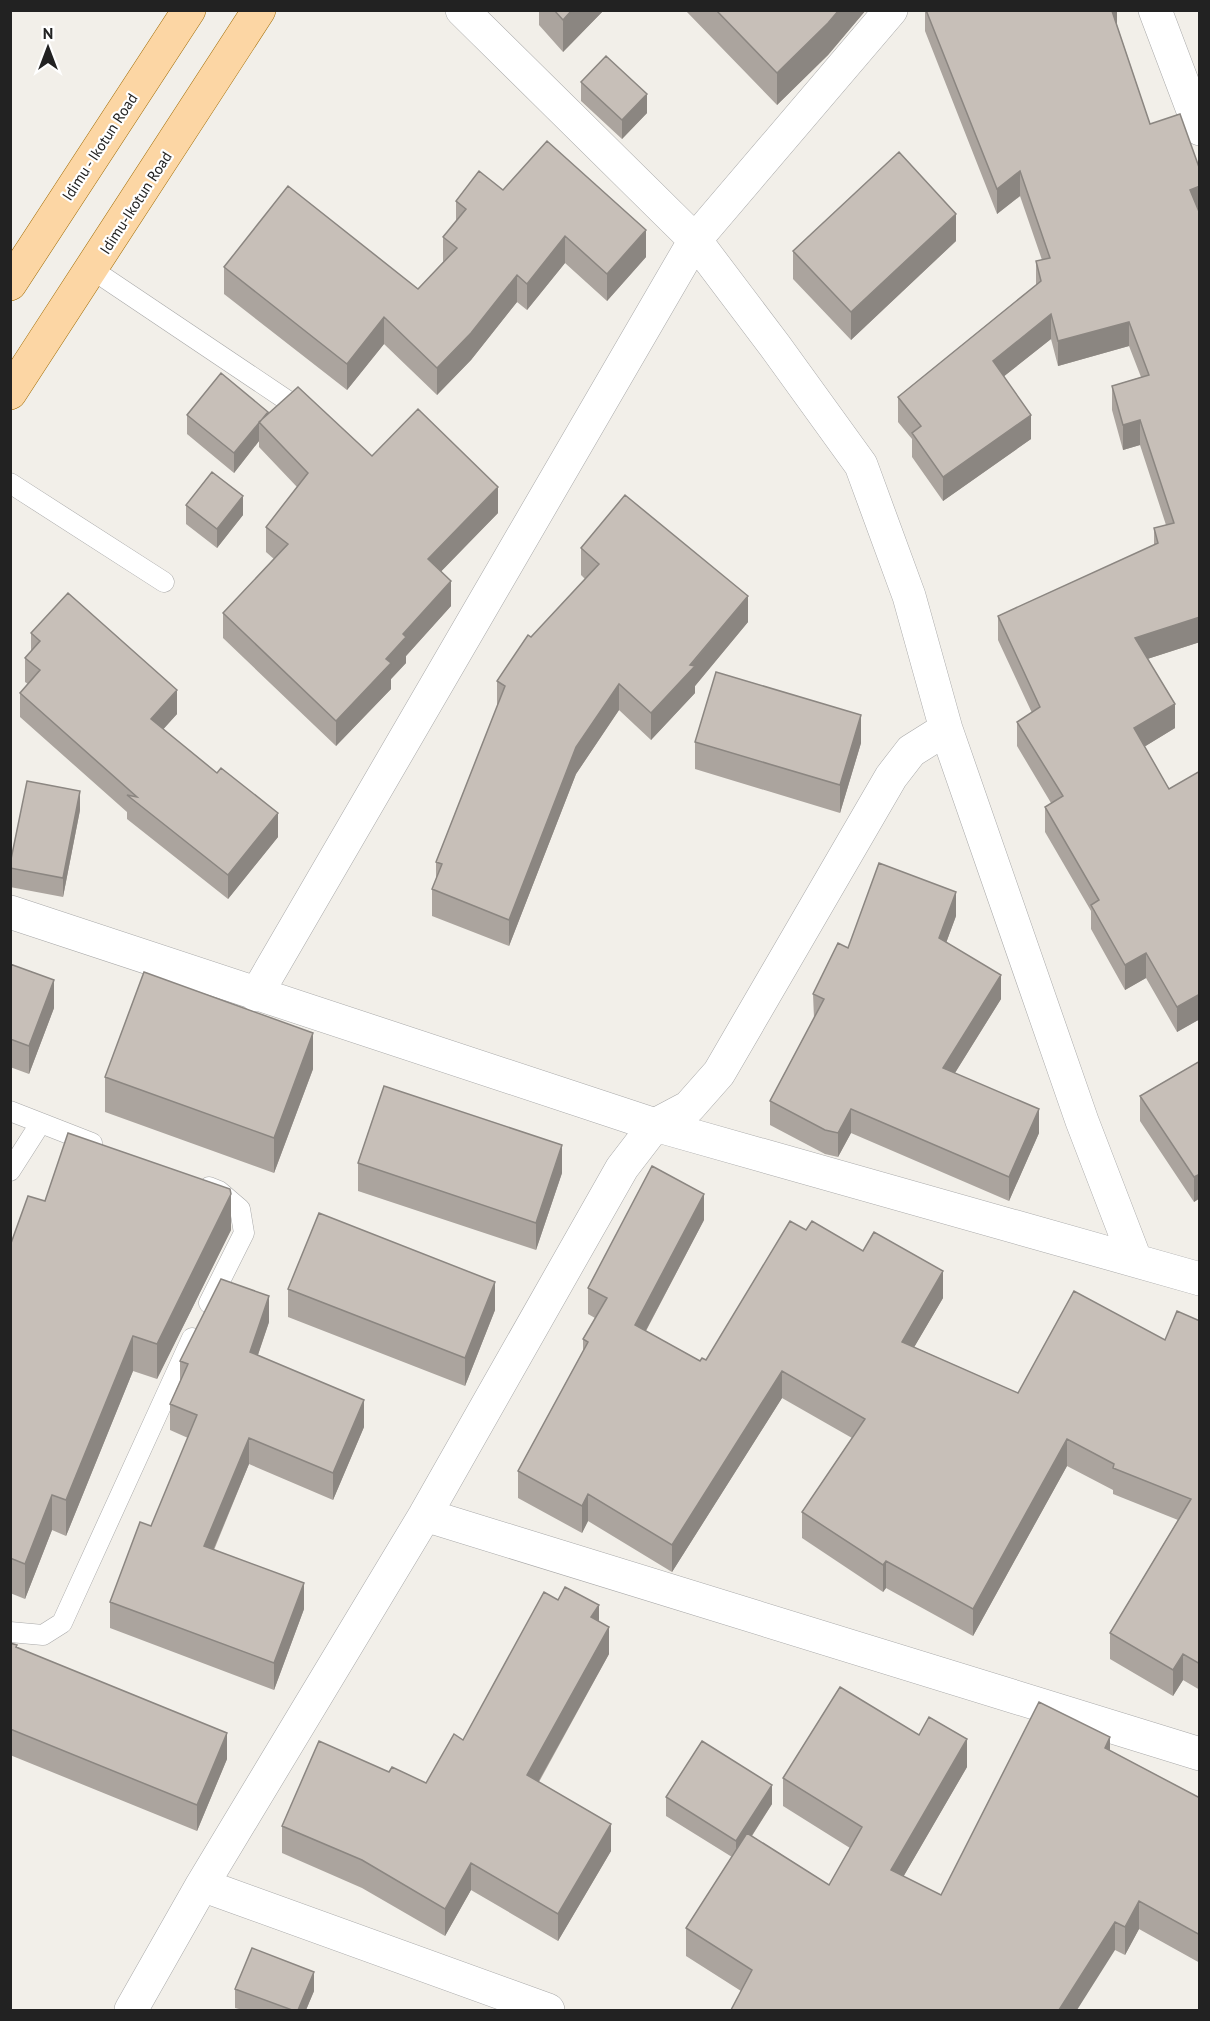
<svg xmlns="http://www.w3.org/2000/svg" width="1210" height="2021" font-family="'PT Sans',sans-serif">
  <style>
    .lines { fill: none; stroke-linecap: round; stroke-linejoin: round }
    .lane-casing { stroke: #a9a9a9; stroke-width: 21 }
    .street-casing { stroke: #a9a9a9; stroke-width: 34 }
    .primary-casing { stroke: #a06b00; stroke-width: 34 }
    .lane { stroke: #fff; stroke-width: 20 }
    .street { stroke: #fff; stroke-width: 33 }
    .primary { stroke: #fcd6a4; stroke-width: 33 }
    .wall { fill: #aba49e }
    .shaded-wall { fill: #8b8681 }
    .building { fill: #c7bfb8; stroke: #8b8681; stroke-width: 1.5 }
    .labels { text-anchor: middle; stroke-width: 4.5; stroke-linejoin: round; paint-order: stroke }
    .street-label { font-size: 15px; fill: #222; stroke: #fff }
  </style>
  <rect width="100%" height="100%" fill="#f2efe9"/>
  <g class="lines">
    <!-- lane casing -->
    <g class="lane-casing">
      <path id="lane" d="M93,270l198,133
        M10,483l154,99
        M10,1111l82,32
        M10,1171l30,-47
        M209,1187l10,4 21,18 4,24 -35,70
        M10,1632l33,3 19,-12 130,-285"/>
    </g>
    <!-- street casing -->
    <g class="street-casing">
      <path id="street" d="M462,10l233,230 80,106 86,119 48,131 37,133 136,392 53,138
        M1155,10l45,119
        M10,912l645,213 545,154
        M256,995l439,-755 196,-230
        M425,1515l775,239
        M202,1885l346,125
        M131,2010l71,-125 223,-370 197,-347 33,-43 34,-18 30,-34 172,-296 20,-26 35,-22"/>
    </g>
    <!-- primary casing -->
    <g class="primary-casing">
      <path id="primary" d="M10,284l179,-274
        M10,393l249,-383"/>
    </g>
    <!-- lane -->
    <use href="#lane" class="lane"/>
    <!-- street -->
    <use href="#street" class="street"/>
    <!-- primary -->
    <use href="#primary" class="primary"/>
  </g>
  <!-- wall -->
  <path class="wall" d="M539,10h65l-41,42 -24,-27z
    M685,10h181l-38,45 -51,50z
    M925,10h192v15l33,99 50,46v41h-1l1,3v428l-53,17 28,69 -31,19 25,42 31,-18v248l-23,13 -31,-54 -21,12 -34,-61v-18l-46,-79v-25l6,-4 -34,-57v-24l15,-9 -34,-73v-24l156,-71v-17l12,-3 -26,-80 -17,5 -11,-40v-24l29,-9 -12,-31 -71,20 -7,-27 -47,37 27,63 -88,62 -31,-44v-18l-14,-17v-25l138,-112v-24l6,-1 -22,-64 -23,18 -72,-183z
    M581,82l66,31 -25,26 -41,-38z
    M503,190l143,67 -39,44 -42,-38 -38,47 -10,-8 -46,58 -34,35 -53,-51 -37,46 -123,-96v-27l194,22 25,-27v-25l13,-16v-20z
    M956,241l-105,99 -58,-61v-28z
    M268,414l104,42 126,57 -57,58 10,35 -45,50v7l-15,16v10l-55,57 -113,-108v-25l51,-54 -8,-7v-25l31,-40 -38,-40v-6l-25,32 -47,-39v-19z
    M186,505l57,10 -26,33 -31,-24z
    M581,548l167,74 -53,64v7l-44,47 -32,-30 -43,64 -67,172 -77,-30v-27l4,-9v-18l61,-155v-26l34,-44 54,-58 -4,-4z
    M31,633l146,81 -14,15 115,108 -50,62 -101,-80v-7l-107,-95v-24l8,-9 -3,-2v-24l6,-6z
    M695,742l166,1 -21,70 -145,-44z
    M80,810l-17,87 -53,-10v-23z
    M956,916l-10,27 55,56 -46,74 84,60 -30,68 -158,-68 -13,24 -13,-3 -55,-29v-24l44,-83 -1,-24 35,-46z
    M10,964l44,44 -25,66 -19,-7z
    M1200,1061v137l-6,4 -54,-81v-25z
    M313,1069l-39,104 -169,-61v-35z
    M358,1163l204,10 -26,77 -178,-59z
    M45,1201l186,29 -74,149 -24,-8 -67,165 -14,-6 -27,69 -15,-6v-347z
    M704,1220l-58,111 54,30 6,-1 100,-130 137,68 -29,49 104,46 147,-53 35,-19v369l-17,-10 -10,16 -63,-37v-26l68,-113 -65,-26v-4l-46,-24 -94,170 -87,-48 -3,4 -81,-54v-26l50,-74 -70,-40 -110,174 -84,-51 -6,12 -64,-35v-27l65,-120v-12l12,-21 -7,-4v-26z
    M288,1289l207,21 -30,76 -177,-69z
    M269,1322l-11,33 106,72 -31,73 -84,-36 -35,86 90,59 -30,81 -164,-62v-26l41,-76 37,-88 -18,-8v-26l10,-23v-20z
    M599,1621l10,33 -70,128 72,69 -53,90 -87,-51 -26,46 -83,-48 -80,-35v-27l107,-54 37,11 37,-43z
    M10,1643l7,4 210,112 -30,72 -187,-76z
    M1110,1751l90,47v165l-61,-34 -14,26 -10,-5 -374,41 -55,-35v-28l46,-71 -66,-41v-19l106,7 -20,32 77,49 21,-37 -67,-42v-28l184,-11 -64,110 38,18z
    M235,1989l79,2 -8,19h-63l-8,-2z"/>
  <!-- shaded-wall -->
  <path class="shaded-wall" d="M572,10h32l-41,42v-32z
    M839,10h27l-38,45 -51,50v-32z
    M1115,10h2v24l-5,-23z
    M647,94v19l-25,26v-19z
    M1020,171v25l-23,18v-25z
    M1200,186v25l-10,3v-24z
    M956,214v27l-105,99v-28z
    M646,230v27l-39,44v-27z
    M565,236v27l-38,47v-26z
    M517,275v27l-46,58 -34,35v-27z
    M1051,314v25l-58,46v-24z
    M384,317v27l-37,46v-26z
    M1129,322v24l-71,20v-25z
    M1031,415v24l-88,62v-24z
    M1140,420v25l-17,5v-25z
    M259,422v19l-25,32v-20z
    M498,487v26l-70,72v-26z
    M243,496v19l-26,33v-19z
    M451,581v25l-45,50v7l-15,16v10l-55,57v-25l67,-87z
    M748,596v26l-53,64v7l-44,47v-27z
    M1200,617v25l-65,21v-25z
    M619,684v26l-43,64 -67,172v-26l67,-173z
    M177,690v24l-26,29v-24z
    M1175,704v24l-41,25v-25z
    M861,715v28l-21,70v-28z
    M80,791v19l-17,87v-19z
    M278,813v24l-50,62v-24z
    M956,892v24l-17,46v-24z
    M1146,953v25l-21,12v-25z
    M1001,975v24l-58,93v-24z
    M54,980v28l-25,66v-28z
    M1200,994v25l-23,13v-25z
    M313,1033v36l-39,104v-35z
    M851,1109v24l-13,24v-24z
    M1039,1109v24l-30,68v-24z
    M562,1145v28l-26,77v-27z
    M1200,1174v24l-6,4v-25z
    M231,1194v36l-74,149v-35z
    M704,1194v26l-69,131v-26z
    M943,1271v27l-41,70v-26z
    M495,1282v28l-30,76v-28z
    M269,1296v26l-19,56v-26z
    M133,1336v35l-67,165v-36z
    M782,1371v27l-110,174v-27z
    M364,1400v27l-31,73v-27z
    M249,1438v26l-45,108v-26z
    M1067,1439v27l-94,170v-27z
    M588,1494v27l-6,12v-27z
    M52,1495v35l-27,69v-35z
    M886,1561v27l-3,4v-27z
    M304,1583v26l-30,81v-27z
    M599,1605v27l-8,-15z
    M609,1627v27l-82,148v-27z
    M1183,1654v26l-10,16v-26z
    M227,1733v26l-30,72v-26z
    M1110,1737v29l-5,-18z
    M967,1739v28l-76,131v-28z
    M772,1785v19l-36,56v-19z
    M611,1824v27l-53,90v-27z
    M471,1863v27l-26,46v-27z
    M1139,1901v28l-14,26v-28z
    M1115,1922v28l-38,60h-18z
    M314,1972v19l-8,19h-8z"/>
  <!-- building -->
  <path class="building" d="M554,10h18l-9,10z
    M716,10h123l-11,13 -51,50z
    M926,10h189l-3,1 38,113 30,-10 20,56v16l-10,4 10,24v403l-65,21 40,66 -41,24 35,61 31,-18v223l-23,13 -31,-54 -21,12 -34,-60 8,-5 -54,-93 18,-11 -46,-74 23,-15 -42,-91 160,-73 -4,-15 20,-5 -34,-103 -17,5 -11,-39 37,-11 -20,-53 -71,19 -7,-27 -58,47 38,54 -88,62 -31,-44 9,-7 -23,-29 143,-116 -5,-20 14,-3 -30,-87 -23,18z
    M606,56l41,38 -25,26 -41,-38z
    M547,141l99,89 -39,44 -42,-38 -38,48 -10,-9 -46,58 -34,35 -53,-51 -37,47 -123,-97 64,-81 130,103 39,-41 -14,-11 23,-28 -10,-8 23,-30 24,19z
    M899,152l57,62 -105,98 -58,-61z
    M221,373l47,39 -34,41 -47,-38z
    M298,387l74,69 46,-47 80,78 -70,72 23,22 -48,53 3,3 -20,22 5,4 -55,58 -113,-108 65,-69 -22,-17 42,-54 -49,-51z
    M212,472l31,24 -26,33 -31,-24z
    M625,495l123,101 -58,69 5,1 -44,47 -32,-29 -43,63 -67,173 -77,-31 10,-25 -6,-2 69,-176 -8,-5 31,-46 3,2 68,-73 -18,-16z
    M68,593l109,97 -26,29 66,54 4,-5 57,45 -50,62 -101,-80 10,2 -117,-104 20,-23 -15,-12 15,-17 -9,-8z
    M716,672l145,43 -21,70 -145,-43z
    M27,781l53,10 -17,87 -53,-10v-4z
    M879,863l77,29 -17,46 62,37 -58,93 96,41 -30,68 -158,-68 -13,24 -13,-3 -55,-29 54,-102 -11,-5 25,-51 10,5z
    M10,964l44,16 -25,66 -19,-7z
    M144,972l169,61 -39,105 -169,-61z
    M1200,1061v113l-6,3 -54,-81z
    M384,1086l178,59 -26,78 -178,-60z
    M68,1133l162,56 1,5 -74,150 -24,-8 -67,164 -14,-5 -27,69 -15,-6v-312l18,-50 17,5z
    M652,1166l52,28 -69,131 65,36 2,-3 4,2 84,-139 16,9 6,-9 51,30 11,-19 69,39 -41,71 116,51 56,-102 91,49 12,-29 23,10v343l-17,-10 -10,16 -63,-37 81,-134 -78,-31 1,-4 -47,-25 -94,170 -87,-48 -3,4 -81,-53 63,-93 -83,-48 -110,174 -84,-51 -6,12 -64,-35 70,-129 -5,-3 24,-41 -19,-10z
    M319,1213l176,69 -30,76 -177,-69z
    M221,1279l48,17 -19,56 114,48 -31,73 -84,-35 -45,108 100,37 -30,80 -164,-61 30,-80 11,4 46,-111 -27,-11 18,-40 -8,-3z
    M565,1587l34,18 -8,12 18,10 -82,148 84,49 -53,90 -87,-51 -26,46 -83,-49 -80,-34 37,-85 70,31 3,-5 34,16 28,-49 9,6 81,-148 14,8z
    M10,1643l7,2 -1,2 211,86 -30,72 -187,-76z
    M840,1687l79,48 10,-18 38,22 -76,131 50,25 98,-193 71,35 -5,11 95,50v137l-61,-34 -14,26 -10,-5 -56,88h-328l21,-40 -66,-42 61,-95 82,52 33,-58 -79,-49z
    M702,1741l70,44 -36,56 -70,-44z
    M252,1948l62,24 -16,38h-6l-57,-21z"/>
  <g class="labels">
    <!-- street labels -->
    <g class="street-label">
      <text transform="translate(100 147) rotate(-57)" y="5">Idimu - Ikotun Road</text>
      <text transform="translate(136 203) rotate(-57)" y="5">Idimu-Ikotun Road</text>
    </g>
  </g>
  <!-- border -->
  <rect width="1210" height="2021" fill="none" stroke="#222222" stroke-width="24"/>
  <!-- north arrow -->
  <g transform="translate(48 48)" stroke="#ffffff" stroke-width="4.5" paint-order="stroke">
  <path d="M0-4.5L10 22L0 15L-10 22Z" fill="#222222"/>
  <text y="-9" font-size="16" font-weight="bold" text-anchor="middle" fill="#222222">N</text>
  </g>
</svg>
